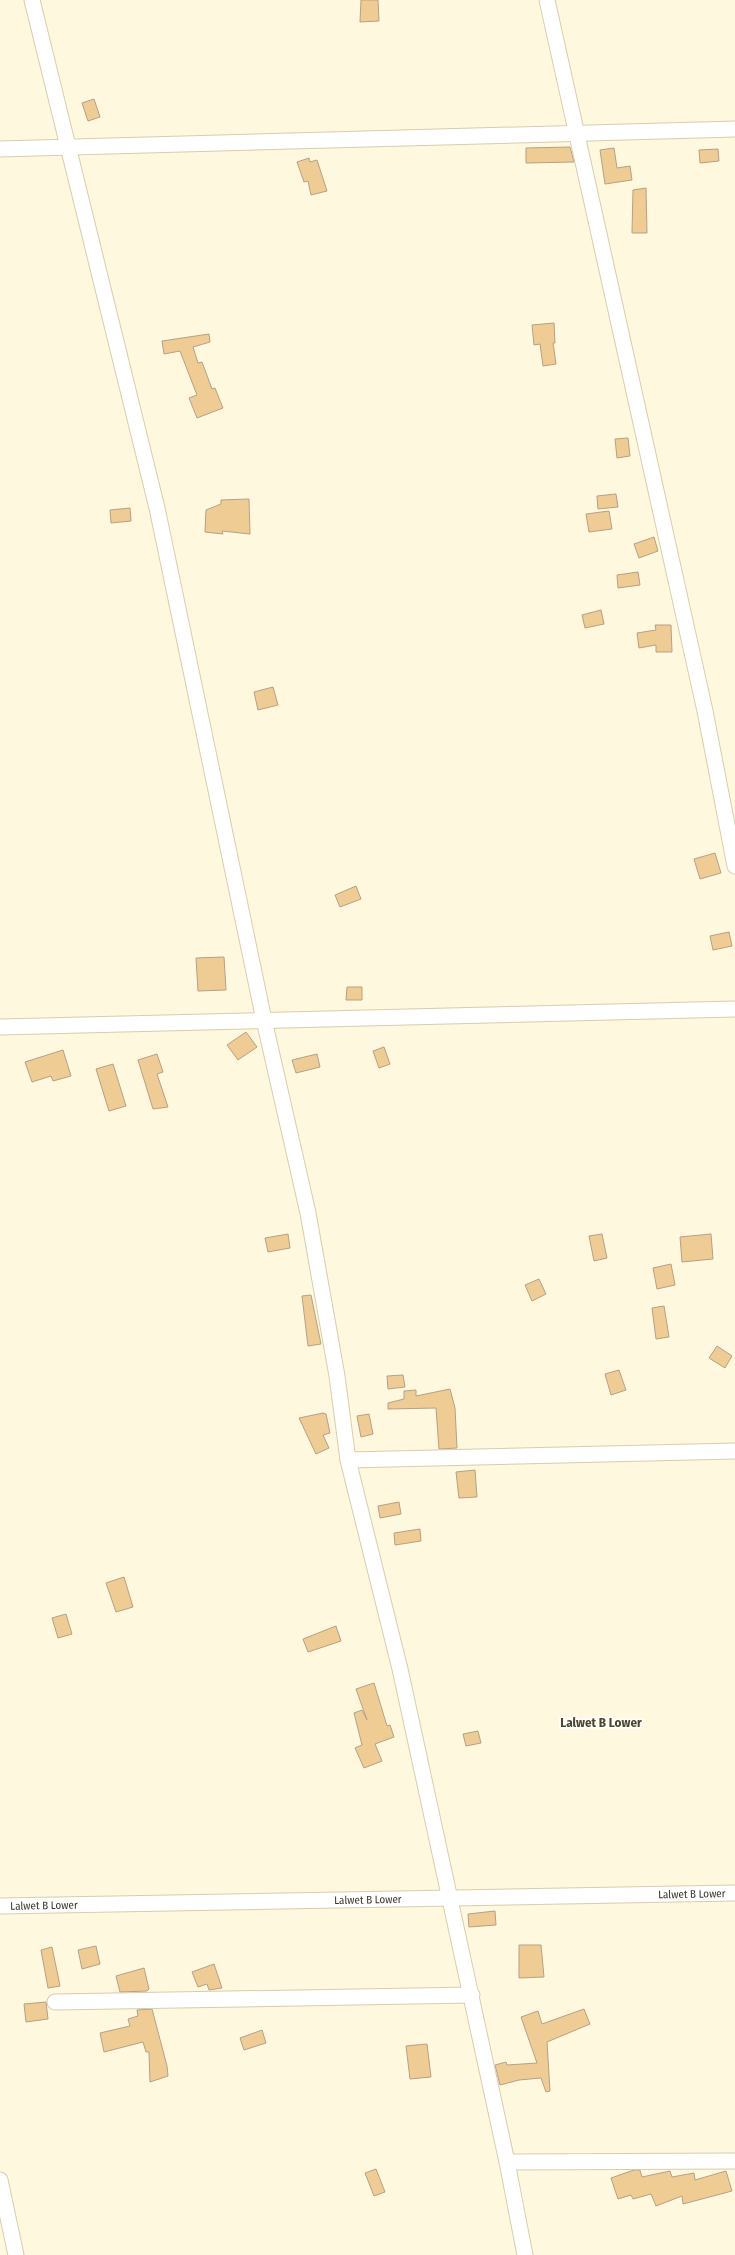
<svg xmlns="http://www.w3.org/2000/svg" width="735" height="2255" font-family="'Fira Sans Condensed',sans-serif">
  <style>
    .building { fill: #f0cc95; stroke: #b4a186 }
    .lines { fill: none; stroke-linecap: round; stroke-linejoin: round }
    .minor-casing { stroke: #d5ceae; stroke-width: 17 }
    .minor { stroke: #fff; stroke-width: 15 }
    .labels { text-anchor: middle; stroke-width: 3.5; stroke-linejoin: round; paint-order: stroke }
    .street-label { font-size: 11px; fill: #3c392c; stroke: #fff }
    .quarter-label { font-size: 13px; font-weight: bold; fill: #4e472b; stroke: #fff }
  </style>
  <rect width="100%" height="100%" fill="#fef8de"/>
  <!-- building -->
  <path class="building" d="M361,0h17l1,21 -19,1z
    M94,99l6,18 -12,4 -6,-18z
    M570,147l4,15 -48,1v-15z
    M614,148l3,20 13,-2 2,14 -27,4 -5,-34z
    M718,149l1,12 -19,2 -1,-13z
    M309,158l1,4 7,-2 10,31 -16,4 -3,-14 -4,1 -7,-20z
    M646,188l1,45h-15l1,-43z
    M554,323l1,20h-2l3,21 -13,2 -3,-22 -6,1 -2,-20z
    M209,334l1,8 -17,5 5,16 4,-1 10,27 3,-1 8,20 -26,10 -8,-20 8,-3 -17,-44 -16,3 -2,-13z
    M628,438l2,18 -13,2 -2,-19z
    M616,494l2,13 -20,2 -1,-13z
    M249,499l1,35 -28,-3 1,3 -18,-2 1,-22 15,-6v-4z
    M130,508l1,13 -20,2 -1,-13z
    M609,511l3,18 -23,3 -3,-18z
    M654,537l4,14 -19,7 -5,-14z
    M638,572l2,13 -22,3 -1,-13z
    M601,610l3,14 -19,4 -3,-13z
    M655,625h16l1,27h-16v-7l-17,3 -2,-15 19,-3z
    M273,687l5,18 -20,5 -4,-18z
    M715,853l6,20 -21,6 -6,-20z
    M356,886l5,13 -21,8 -5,-12z
    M729,932l3,14 -19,4 -3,-14z
    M224,957l2,33 -28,1 -2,-33z
    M347,987h15v13h-16z
    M246,1032l11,15 -19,13 -11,-15z
    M384,1047l6,17 -11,4 -6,-17z
    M63,1050l8,26 -18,5 -2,-5 -19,6 -7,-20z
    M157,1054l6,18 -6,2 11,33 -15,2 -15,-49z
    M317,1054l3,13 -24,6 -4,-13z
    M113,1064l13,42 -17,5 -13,-42z
    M288,1234l2,14 -22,4 -3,-14z
    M602,1234l5,24 -13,3 -5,-25z
    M711,1234l2,25 -31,3 -2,-25z
    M671,1264l4,21 -18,4 -4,-21z
    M539,1279l7,15 -14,7 -7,-16z
    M311,1295l10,49 -13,2 -6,-50z
    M664,1306l5,31 -13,2 -4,-31z
    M717,1346l15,10 -7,12 -16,-10z
    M619,1370l7,20 -15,5 -6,-21z
    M403,1375l2,12 -17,2 -1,-13z
    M450,1389l5,19 2,40 -18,1 -3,-41 -48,1v-6l16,-4v-8l12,-1v6z
    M323,1413l3,1 4,19 -7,2 6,13 -13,6 -17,-36z
    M369,1414l4,20 -12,3 -4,-21z
    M475,1470l2,27 -18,1 -3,-26z
    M399,1502l2,12 -21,4 -2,-12z
    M420,1529l1,12 -26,4 -1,-12z
    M124,1577l9,30 -17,5 -10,-29z
    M66,1614l6,20 -14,4 -6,-20z
    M336,1626l5,15 -33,11 -5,-13z
    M374,1683l13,43 3,-1 4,12 -19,7 7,17 -18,7 -9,-20 7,-3 -8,-32 8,-3 5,10 -11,-31z
    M478,1731l3,12 -15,3 -3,-12z
    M495,1911l1,14 -27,2 -1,-13z
    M519,1945h22l3,32 -25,1z
    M96,1946l4,18 -18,5 -4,-19z
    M52,1947l8,39 -12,2 -7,-38z
    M214,1964l8,24 -13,2 -2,-6 -9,3 -6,-15z
    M144,1968l5,21 -2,2 -27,1 -4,-16z
    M46,2002l2,17 -22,3 -2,-18z
    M152,2009l15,57 1,10 -18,6 -1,-30h-3l-3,-10 -39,10 -4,-19 30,-7 -2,-7 10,-3 -1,-6z
    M584,2009l6,15 -43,18 3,49 -4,1 -5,-14 -22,2 -19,5 -5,-20 11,-3 1,3 30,-2 -16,-46 17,-6 4,13z
    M262,2030l4,13 -22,7 -4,-12z
    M427,2044l4,33 -21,2 -4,-33z
    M376,2169l9,23 -11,4 -9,-23z
    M634,2170h6l2,7 28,-6 2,6 22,-4 1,7 31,-9 6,20 -49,13 -1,-8 -26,10 -5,-12 -18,5 -2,-4 -13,4 -7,-21z"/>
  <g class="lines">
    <!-- minor casing -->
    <g class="minor-casing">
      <g id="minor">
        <path d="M32,0l125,508 107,512 44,193 29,163 11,84 52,209 107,493 18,93"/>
        <path d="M547,0l158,711 30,155"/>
        <path d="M0,149l735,-20"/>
        <path d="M0,1027l735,-18"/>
        <path d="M348,1460l387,-9"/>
        <path id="s1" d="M0,1906l735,-13"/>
        <path d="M55,2002l417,-7"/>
        <path d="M507,2162l228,-1"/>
        <path d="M0,2180l16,75"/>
      </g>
    </g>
    <!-- minor -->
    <use href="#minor" class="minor"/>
  </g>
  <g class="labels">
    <!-- street labels -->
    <g class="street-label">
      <text dy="4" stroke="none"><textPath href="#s1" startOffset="692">Lalwet B Lower</textPath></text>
      <text dy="4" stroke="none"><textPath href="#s1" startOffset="368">Lalwet B Lower</textPath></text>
      <text dy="4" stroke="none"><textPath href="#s1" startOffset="44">Lalwet B Lower</textPath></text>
    </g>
    <!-- quarter labels -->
    <g class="quarter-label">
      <text x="601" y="1727">Lalwet B Lower</text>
    </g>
  </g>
</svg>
